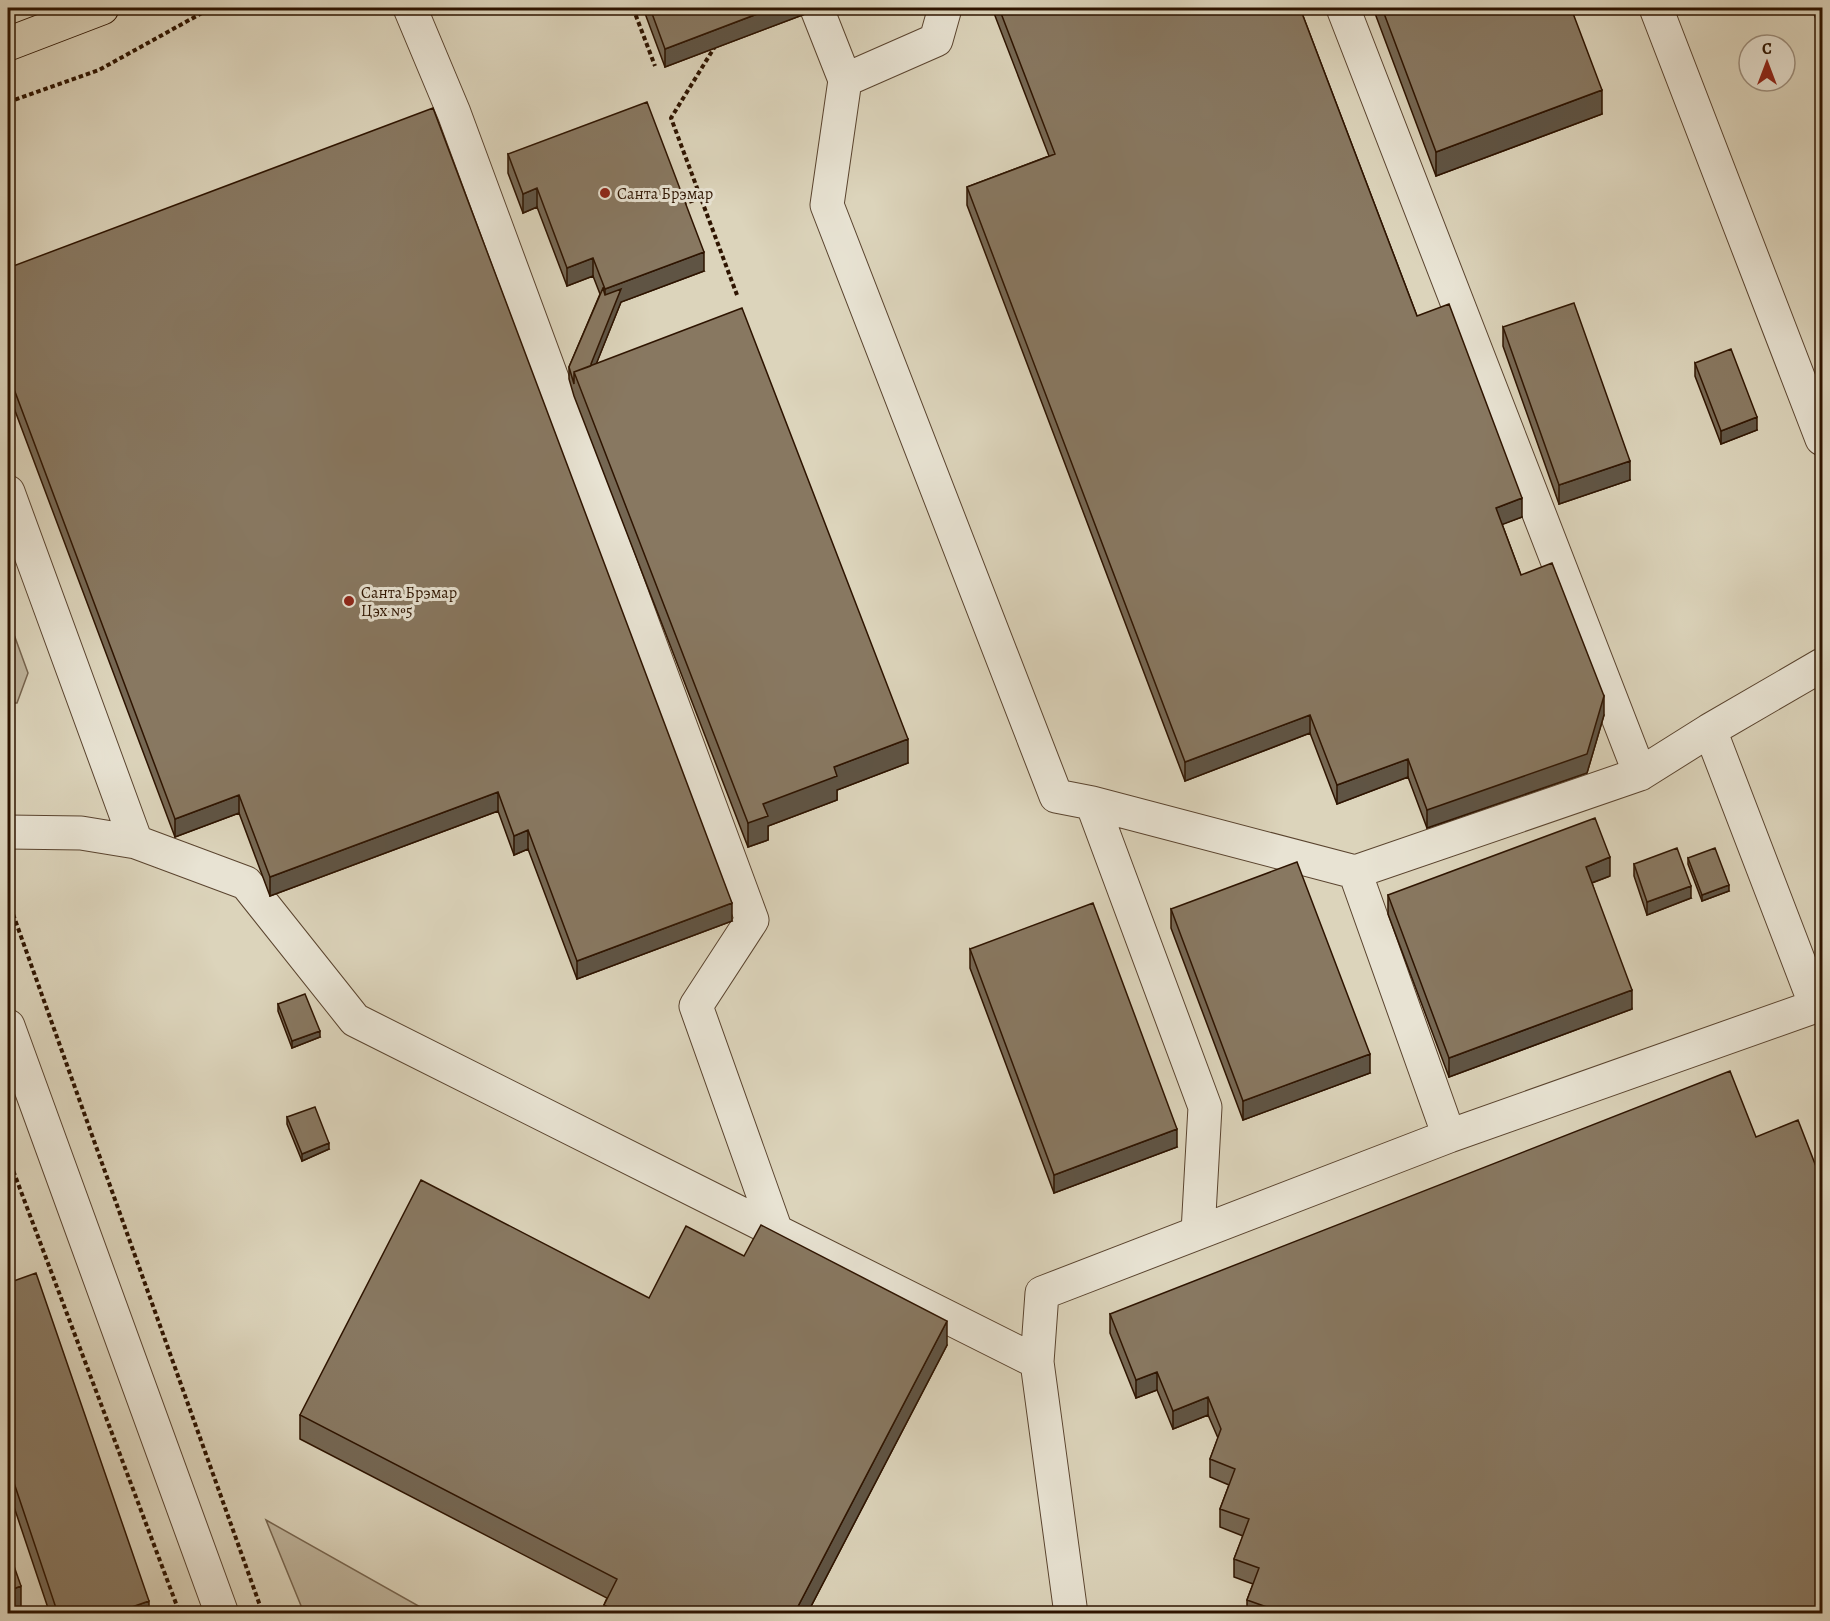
<svg xmlns="http://www.w3.org/2000/svg" width="1830" height="1621" font-family="Alegreya,serif">
  <style>
    .green { fill: #beb39b; stroke: #76644e; stroke-width: 1.5 }
    .lines { fill: none; stroke-linecap: round; stroke-linejoin: round }
    .minor-casing { stroke: #5a442f; stroke-width: 35 }
    .major-casing { stroke: #2e1400; stroke-width: 35 }
    .path { stroke: #2e1400; stroke-width: 4; stroke-dasharray: 4.5 3; stroke-linecap: butt }
    .minor { stroke: #e8e3d3; stroke-width: 33 }
    .major { stroke: #dcd4bb; stroke-width: 33 }
    .wall { fill: #756753; stroke: #2e1400; stroke-width: 1.5 }
    .shaded-wall { fill: #5f5444; stroke: #2e1400; stroke-width: 1.5 }
    .building { fill: #887861; stroke: #2e1400; stroke-width: 1.5 }
    .poi-dot { fill: #8f2418; stroke: #e8e3d3; stroke-width: 2 }
    .labels { text-anchor: middle; stroke-width: 6; stroke-linejoin: round; paint-order: stroke }
    .poi-label { font-size: 16px; fill: #2e1400; stroke: #e8e3d3; text-anchor: start }
  </style>
  <rect width="100%" height="100%" fill="#dcd4bb"/>
  <filter id="stains"><feTurbulence type="fractalNoise" baseFrequency=".00333" numOctaves="4"/><feColorMatrix values="0 0 0 0 .2 0 0 0 0 .09 0 0 0 0 .02 0 0 0 .5 -.17"/></filter>
  <radialGradient id="worn" r=".72"><stop offset=".6" stop-color="#630" stop-opacity="0"/><stop offset="1" stop-color="#630" stop-opacity=".3"/></radialGradient>
  <!-- green -->
  <path class="green" d="M8,618l20,55 -11,30h-9z
    M266,1520l165,93h-127z"/>
  <g class="lines">
    <!-- minor casing -->
    <g class="minor-casing">
      <path id="minor" d="M410,8l44,105 298,807 -56,86 80,225
        M1343,8l297,766
        M1656,8l166,431
        M817,9l28,71 -18,125 229,591 36,7 263,69 94,264 -407,157 -5,69 34,252
        M845,80l91,-40 9,-32
        M8,492l128,350
        M1092,803l113,304 -7,125
        M8,832l73,1 55,9 110,41 109,137 682,342
        M1355,872l285,-98 70,-44
        M8,1026l214,588
        M1449,1136l367,-130 -106,-276 112,-65"/>
    </g>
    <!-- major casing -->
    <g class="major-casing">
      <path id="major" d="M8,44l94,-36"/>
    </g>
    <!-- path -->
    <path class="path" d="M633,8l22,58
      M713,45l1,3 -43,70 66,177
      M8,102l91,-32 112,-62
      M682,204l19,-6
      M8,890l1,-21
      M8,900l255,714
      M8,1157l172,457"/>
    <!-- minor -->
    <use href="#minor" class="minor"/>
    <!-- major -->
    <use href="#major" class="major"/>
  </g>
  <!-- wall -->
  <path class="wall" d="M643,8h178l-156,59z
    M992,8h308l117,308 105,201 -20,7 19,51 83,140 -17,58 -160,55 -19,-51 -71,27 -27,-71 -125,48 -218,-576v-18l82,-31z
    M1373,8h198l31,106 -166,62z
    M1812,8h10v28z
    M508,154l196,117 -83,31 -25,62 312,399 -71,27v10l-69,26v14l-20,7 -174,-451 -5,-17v-12l31,-73 -7,-18 -26,10 -30,-79 -14,6 -15,-40z
    M8,268l724,653 -155,58 -49,-130 -14,6 -16,-44 -228,85 -31,-83 -64,24 -167,-445z
    M1503,327l127,153 -71,24 -56,-158z
    M1695,363l62,67 -36,14 -26,-68z
    M1688,858l41,33 -27,10 -14,-37z
    M1634,864l57,34 -44,17 -13,-39z
    M1610,876l-18,7 40,126 -183,68 -61,-163v-19z
    M1171,909l199,164 -127,47 -72,-192z
    M970,949l207,198 -123,46 -84,-225z
    M278,1004l42,33 -28,11 -14,-37z
    M287,1117l42,32 -27,12 -15,-37z
    M744,1256l203,89 -140,269h-203v-9l3,-7 -307,-159v-24l349,-117z
    M8,1283l141,331h-99l-42,-125z
    M1110,1314l712,300h-575v-14l6,-16 -19,-7v-18l9,-23 -23,-9v-18l9,-24 -19,-8v-18l8,-21 -10,-23 -35,14 -16,-39 -21,8 -26,-65z"/>
  <!-- shaded-wall -->
  <path class="shaded-wall" d="M773,8h48l-156,59v-18z
    M1602,90v24l-166,62v-24z
    M537,188v19l-14,6v-19z
    M704,252v19l-83,31 -30,75v-13l14,-56v-19z
    M593,258v18l-26,10v-18z
    M1757,417v13l-36,14v-13z
    M1630,461v19l-71,24v-19z
    M1522,498v19l-26,10v-19z
    M1604,696v19l-17,58 -160,55v-18z
    M1310,715v18l-125,48v-19z
    M908,739v24l-71,27v10l-69,26v14l-20,7v-24l15,-19 71,-37z
    M1408,759v18l-71,27v-19z
    M498,792v19l-228,85v-19z
    M239,795v18l-64,24v-18z
    M528,830v19l-14,6v-19z
    M1610,857v19l-24,9v-18z
    M1729,885v6l-27,10v-6z
    M1691,886v12l-44,17v-13z
    M732,903v18l-155,58v-18z
    M1632,990v19l-183,68v-19z
    M320,1031v6l-28,11v-7z
    M1370,1054v19l-127,47v-19z
    M1177,1129v18l-123,46v-18z
    M329,1143v6l-27,12v-7z
    M947,1321v24l-140,269h-13z
    M1157,1372v18l-21,8v-18z
    M1208,1397v18l-35,14v-18z
    M21,1586v24l-11,4h-2v-23z
    M149,1601v13h-37z"/>
  <!-- building -->
  <path class="building" d="M650,8h123l-108,41z
    M999,8h301l117,308 32,-12 73,194 -26,10 25,67 31,-12 52,133 -17,58 -160,56 -19,-51 -71,26 -27,-70 -125,47 -218,-575 88,-33z
    M1382,8h189l31,82 -166,62z
    M647,102l57,150 -99,37 -12,-31 -26,10 -30,-80 -14,6 -15,-40z
    M433,108l299,795 -155,58 -49,-131 -14,6 -16,-44 -228,85 -31,-82 -64,24 -167,-446v-105z
    M603,288l2,7 16,-6 -30,75v2l-17,6v12l-5,-17z
    M1574,303l56,158 -71,24 -56,-158z
    M742,308l166,431 -74,28 3,9 -74,28 5,12 -20,7 -174,-451z
    M1731,349l26,68 -36,14 -26,-68z
    M1595,818l15,39 -24,10 46,123 -183,68 -61,-163z
    M1677,848l14,38 -44,16 -13,-38z
    M1715,848l14,37 -27,10 -14,-37z
    M1297,862l73,192 -127,47 -72,-192z
    M1093,903l84,226 -123,46 -84,-226z
    M305,994l15,37 -28,10 -14,-37z
    M1730,1071l26,66 42,-17 24,62v432h-543l-1,-3 -31,-11 12,-32 -25,-9 15,-40 -29,-10 15,-40 -25,-10 11,-30 -13,-32 -35,14 -16,-39 -21,8 -26,-66z
    M315,1107l14,36 -27,11 -15,-37z
    M421,1180l228,118 37,-72 58,30 17,-31 186,96 -153,293h-174l-16,-9 13,-26 -317,-164z
    M36,1273l113,328 -37,13h-54l-50,-149v-182z
    M8,1549l13,37 -13,5z"/>
  <!-- markers -->
  <g class="poi-dot">
    <circle cx="605" cy="193" r="6"/>
    <circle cx="349" cy="601" r="6"/>
  </g>
  <g class="labels">
    <!-- poi labels -->
    <g class="poi-label">
      <text x="617" y="199">Санта Брэмар</text>
      <text x="361" y="598">Санта Брэмар<tspan x="361" dy="18">Цэх №5</tspan></text>
    </g>
  </g>
  <!-- margin -->
  <rect width="1830" height="1621" fill="none" stroke="#dcd4bb" stroke-width="30"/>
  <rect x="9" y="9" width="1812" height="1603" fill="none" stroke="#2e1400" stroke-width="3"/>
  <rect x="15" y="15" width="1800" height="1591" fill="none" stroke="#2e1400" stroke-width="1.5"/>
  <!-- north arrow -->
  <g transform="translate(1767 63)"><circle r="28" fill="#e8e3d3" stroke="#9e907f" stroke-width="1.5"/>
  <path d="M0-4.5L10 22L0 15L-10 22Z" fill="#8f2418"/>
  <text y="-9" font-size="16" font-weight="bold" text-anchor="middle" fill="#2e1400">С</text>
  </g>
  <rect width="100%" height="100%" filter="url(#stains)"/>
  <rect width="100%" height="100%" fill="url(#worn)"/>
</svg>
